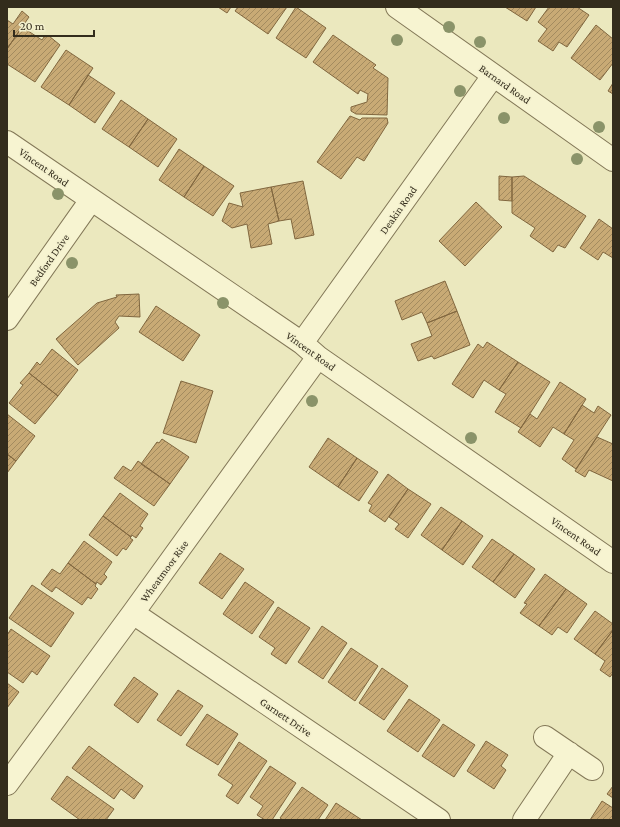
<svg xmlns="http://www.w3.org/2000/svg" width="620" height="827" font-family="'Crimson Pro',serif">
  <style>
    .building { fill: url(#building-hatch); stroke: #81673f }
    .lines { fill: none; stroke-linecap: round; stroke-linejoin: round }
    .minor-casing { stroke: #837858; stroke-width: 24 }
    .minor { stroke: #f7f4d1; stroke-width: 22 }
    .tree { fill: #8a9369 }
    .labels { text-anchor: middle; stroke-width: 3; stroke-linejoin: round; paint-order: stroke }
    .street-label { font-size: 11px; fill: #332c1c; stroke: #f3f0cd }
  </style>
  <defs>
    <pattern id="building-hatch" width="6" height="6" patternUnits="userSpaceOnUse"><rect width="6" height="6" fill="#c8aa75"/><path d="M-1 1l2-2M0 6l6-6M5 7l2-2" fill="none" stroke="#a38b5f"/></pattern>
  </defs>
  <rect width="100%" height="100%" fill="#ebe8be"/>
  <!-- building -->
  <path class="building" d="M218,7h13l-4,6z
    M238,7h49l-19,27 -33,-23z
    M296,7l30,21 -20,30 -30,-20z
    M505,7h31l-9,14z
    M549,7h28l12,8 -22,32 -8,-5 -6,9 -15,-10 9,-12 -9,-7z
    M22,11l7,6 -22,32v-29l6,4z
    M596,25l17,14v24l-13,17 -29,-22z
    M22,27l20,13 2,-3 5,-1 11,9 -25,37 -28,-18v-15z
    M333,35l43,30 -3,3 15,10 -1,37 -31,-1 -5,-3v-4l16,-5 1,-8 -8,-4 -2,4 -45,-32z
    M66,50l27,18 -24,37 -28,-18z
    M88,75l27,18 -20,30 -26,-18z
    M613,83v11l-5,-3z
    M121,100l27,19 -19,28 -27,-18z
    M350,116l10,4 2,-2h25l1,5 -24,38 -7,-4 -16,22 -24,-17z
    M148,119l29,20 -19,28 -29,-20z
    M179,149l25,17 -20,31 -25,-17z
    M204,166l30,20 -21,30 -29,-19z
    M499,176l13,1v24l-13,-1z
    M524,176l62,40 -21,32 -7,-3 -5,7 -23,-16 5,-8 -23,-15v-36z
    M303,181l11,54 -19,4 -4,-20 -12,2 -8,-34z
    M271,187l8,34 -11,3 4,20 -21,4 -4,-24 -15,4 -10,-7 7,-18 14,4 -3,-14z
    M476,202l26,25 -37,39 -26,-25z
    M599,219l14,10v29l-10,-6 -5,8 -18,-12z
    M445,281l12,30 -30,12 -5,-11 -20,8 -7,-19z
    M139,294l1,23 -21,-1 -4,6 4,6 -41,37 -22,-26 41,-36 20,-6 -1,-2z
    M156,306l44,29 -17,26 -44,-29z
    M457,311l13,34 -36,14 -2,-3 -14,5 -7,-17 21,-8 -5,-13z
    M487,342l31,20 -19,28 -15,-10 -11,18 -21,-14 26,-40 5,4z
    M52,349l26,21 -20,26 -29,-23 8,-11 3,3z
    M518,362l32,20 -29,46 -26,-16 11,-18 -7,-4z
    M29,373l29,23 -23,28 -26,-21 14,-18 -3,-2z
    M181,381l32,10 -17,52 -33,-10z
    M560,382l26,17 -22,35 -11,-7 -13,20 -22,-15 12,-18 7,5z
    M582,405l12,8 4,-7 13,9 -35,54 -14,-10 12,-19 -10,-6z
    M7,414l28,22 -19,25 -9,-7z
    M597,437l16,7v37l-24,-11 -4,7 -10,-6z
    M328,438l29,20 -19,29 -29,-20z
    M162,439l27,18 -19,27 -29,-20 16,-22 2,1z
    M7,454l9,7 -9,12z
    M357,458l21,14 -19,29 -21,-14z
    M138,461l32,23 -16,22 -40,-28 9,-12 8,5z
    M388,474l20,15 -23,33 -16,-11 3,-6 -4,-2z
    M408,489l23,15 -23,34 -13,-9 4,-5 -10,-7z
    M120,493l28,21 -8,12 3,2 -7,10 -4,-3 -1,2 -28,-21z
    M441,507l21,14 -20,29 -21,-15z
    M103,516l28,21 -1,1 3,2 -7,10 -3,-2 -6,8 -28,-21z
    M462,521l21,15 -20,29 -21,-15z
    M492,539l22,15 -21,28 -21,-15z
    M84,541l28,21 -8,12 3,3 -6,8 -4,-3 -1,2 -28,-21z
    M220,553l24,16 -22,30 -23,-16z
    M514,554l21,15 -20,29 -22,-16z
    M68,563l28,21 -1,2 3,3 -7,10 -3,-2 -6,8 -26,-18 -4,5 -11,-8 11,-15 8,5z
    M545,574l21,15 -27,37 -19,-13 7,-9 -3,-1z
    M245,582l29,20 -22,32 -29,-20z
    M32,585l42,28 -23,34 -42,-29z
    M566,589l21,15 -20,29 -9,-6 -6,8 -13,-9z
    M278,607l32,21 -24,36 -15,-10 4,-6 -16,-11z
    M595,611l18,13v6l-18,24 -21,-15z
    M322,626l25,17 -24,36 -25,-17z
    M11,629l39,27 -13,19 -5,-4 -9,12 -16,-11v-37z
    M613,630v43l-3,4 -10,-7 5,-9 -10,-7z
    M351,648l27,18 -23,35 -27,-19z
    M382,668l26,18 -24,34 -25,-17z
    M134,677l24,17 -20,29 -24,-18z
    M7,683l12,9 -12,16z
    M178,690l25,16 -22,30 -24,-16z
    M409,699l31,21 -22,32 -31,-21z
    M207,714l31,20 -20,31 -32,-20z
    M443,724l32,21 -21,32 -32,-21z
    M486,741l22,14 -7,11 5,4 -12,19 -27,-18z
    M239,742l28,19 -29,43 -12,-8 7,-11 -15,-10z
    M89,746l54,40 -9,13 -13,-10 -7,10 -42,-31z
    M270,766l26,17 -24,37h-7l-8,-5 6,-9 -13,-9z
    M67,776l47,33 -8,11h-26l-29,-21z
    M613,786v12l-6,-4z
    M302,787l26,18 -10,15h-35l-3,-2z
    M602,801l11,7v12h-23z
    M336,803l26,17h-37z"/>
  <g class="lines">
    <!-- minor casing -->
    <g class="minor-casing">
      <path id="minor" d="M397,7l216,153
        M7,142l295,201 16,14 295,205
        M7,319l84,-119
        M302,343l191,-267
        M133,613l306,207
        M545,737l47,32
        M7,784l126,-171 185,-256
        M524,820l45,-67"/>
    </g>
    <!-- minor -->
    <use href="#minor" class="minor"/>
  </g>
  <!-- trees -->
  <g class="tree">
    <circle cx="449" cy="27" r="6"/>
    <circle cx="397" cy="40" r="6"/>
    <circle cx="480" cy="42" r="6"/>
    <circle cx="460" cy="91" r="6"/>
    <circle cx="504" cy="118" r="6"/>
    <circle cx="599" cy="127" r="6"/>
    <circle cx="577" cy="159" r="6"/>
    <circle cx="58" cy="194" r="6"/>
    <circle cx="72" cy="263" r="6"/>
    <circle cx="223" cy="303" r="6"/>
    <circle cx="312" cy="401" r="6"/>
    <circle cx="471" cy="438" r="6"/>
  </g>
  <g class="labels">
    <!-- street labels -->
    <g class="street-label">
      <text transform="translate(505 84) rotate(35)" y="4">Barnard Road</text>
      <text transform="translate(44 167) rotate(35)" y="4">Vincent Road</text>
      <text transform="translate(398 210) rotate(-55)" y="4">Deakin Road</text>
      <text transform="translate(49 260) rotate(-55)" y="4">Bedford Drive</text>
      <text transform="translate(311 351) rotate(36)" y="4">Vincent Road</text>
      <text transform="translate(576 536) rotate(35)" y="4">Vincent Road</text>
      <text transform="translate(164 571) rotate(-54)" y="4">Wheatmoor Rise</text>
      <text transform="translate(286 717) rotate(34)" y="4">Garnett Drive</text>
    </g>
  </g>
  <!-- border -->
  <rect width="620" height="827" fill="none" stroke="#332c1c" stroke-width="16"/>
  <!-- scale -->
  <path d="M14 30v6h80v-6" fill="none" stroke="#332c1c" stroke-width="2"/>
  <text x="20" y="30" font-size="12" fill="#332c1c" stroke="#f3f0cd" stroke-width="3" paint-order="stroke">20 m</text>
</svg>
